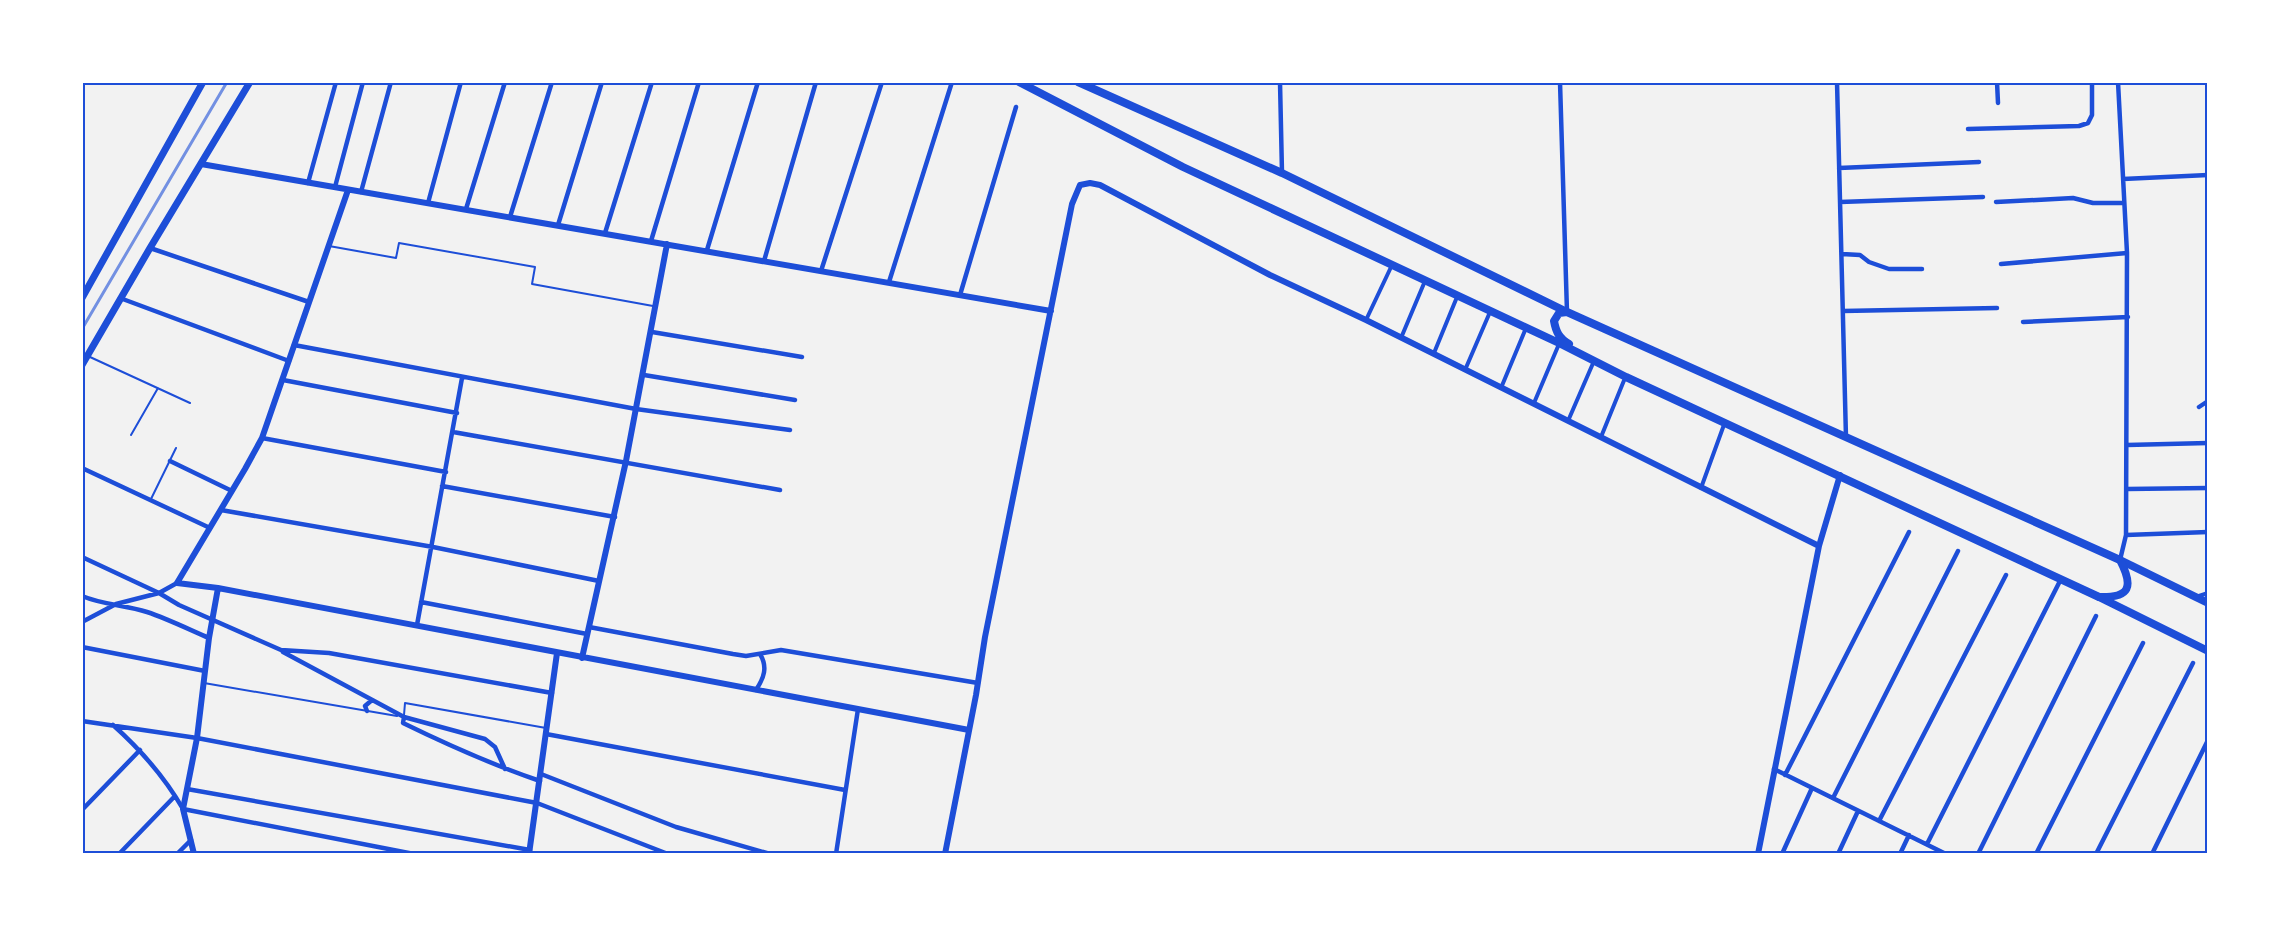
<svg xmlns="http://www.w3.org/2000/svg" width="2290" height="936" font-family="Barlow,sans-serif">
  <style>
    .lines { fill: none; stroke-linecap: round; stroke-linejoin: round }
    .service { stroke: #1d4ed8; stroke-width: 2 }
    .pedestrian { stroke: #1d4ed8; stroke-width: 4 }
    .minor { stroke: #1d4ed8; stroke-width: 4.5 }
    .tertiary { stroke: #1d4ed8; stroke-width: 6 }
    .secondary { stroke: #1d4ed8; stroke-width: 7 }
    .primary { stroke: #1d4ed8; stroke-width: 8 }
    .trunk { stroke: #1d4ed8; stroke-width: 8 }
    .rail { stroke: #7290e2; stroke-width: 3 }
    .neatline { fill: none; stroke: #1d4ed8; stroke-width: 2 }
  </style>
  <rect width="100%" height="100%" fill="#f2f2f2"/>
  <g class="lines">
    <!-- service -->
    <path class="service" d="M329,246l67,12 3,-15 136,24 -3,17 121,22
      M90,357l100,46
      M131,435l27,-47
      M151,499l25,-51
      M204,683l193,33
      M404,715l1,-12 141,25"/>
    <!-- pedestrian -->
    <path class="pedestrian" d="M1366,320l26,-55
      M1401,338l24,-57
      M1434,353l23,-56
      M1465,370l25,-58
      M1501,388l25,-60
      M1534,403l25,-59
      M1568,421l26,-60
      M1601,437l24,-59
      M1701,488l24,-66
      M2196,597l12,-4"/>
    <!-- minor -->
    <path class="minor" d="M1280,82l2,91
      M1560,82l7,230
      M1837,82l9,356
      M1997,82l1,21
      M2118,82l9,171 -1,282 -6,25
      M1968,129l111,-3 9,-3 4,-8v-33
      M1839,168l140,-6
      M2123,179l85,-4
      M308,183l28,-101
      M335,187l28,-105
      M361,192l30,-110
      M1840,202l143,-5
      M1996,202l77,-4 20,5h31
      M428,203l33,-121
      M466,209l39,-127
      M510,217l42,-135
      M558,225l44,-143
      M605,233l47,-151
      M651,241l48,-159
      M150,248l159,54
      M707,250l51,-168
      M1842,254l18,1 9,7 20,7h33
      M764,261l52,-179
      M2001,264l126,-11
      M821,271l61,-189
      M889,282l63,-200
      M960,295l56,-188
      M120,298l169,63
      M1843,311l154,-3
      M2023,322l105,-5
      M652,332l150,25
      M294,345l342,64 154,21
      M644,375l151,25
      M283,380l174,33
      M2199,407l9,-6
      M453,432l327,58
      M262,438l184,34
      M2127,445l81,-2
      M170,461l62,30
      M82,468l128,60
      M442,486l173,31
      M2127,489l81,-1
      M221,510l212,37 166,34
      M2126,535l82,-3
      M82,557l77,36 20,12 102,45 48,3 223,40
      M82,596c21,9 44,9 65,16 21,7 41,17 62,26
      M421,602l166,32
      M82,622l34,-18 43,-11 18,-10
      M417,625l45,-247
      M589,627l144,27 13,2 35,-6 197,33
      M82,647l123,24
      M283,652l121,65 81,22 10,8 10,22
      M756,690c8,-12 12,-23 4,-36
      M367,711l-2,-5 7,-6
      M404,717l-1,6c45,22 90,42 137,58
      M82,721l115,17 340,65 131,51
      M113,725c28,25 51,51 70,84l231,45
      M546,734l299,56
      M1774,769l172,85
      M541,774l135,53 94,27
      M1785,775l124,-243
      M187,789l343,61
      M1833,798l125,-247
      M82,810l58,-60
      M1879,821l127,-246
      M1927,844l134,-265
      M119,854l56,-58
      M177,854l14,-14
      M836,854l22,-145
      M1782,854l30,-66
      M1838,854l20,-43
      M1900,854l9,-19
      M1978,854l118,-238
      M2036,854l107,-211
      M2096,854l97,-191
      M2152,854l56,-114"/>
    <!-- tertiary -->
    <path class="tertiary" d="M201,164l850,147
      M348,190l-86,248 -17,31 -68,114 41,5 751,142
      M582,658l44,-197 41,-217
      M194,854l-11,-45 14,-71 12,-100 9,-50
      M529,854l28,-201
      M945,854l31,-159 9,-58 87,-433 8,-19 10,-2 10,2 170,90 96,45 453,226
      M1758,854l61,-308 21,-71"/>
    <!-- secondary -->
    <path class="secondary" d="M82,298l121,-216
      M82,365l68,-117 100,-166"/>
    <!-- primary -->
    <path class="primary" d="M2120,560l88,43
      M2099,597l109,54"/>
    <!-- trunk -->
    <path class="trunk" d="M1019,82l164,85 376,176 67,34 473,220c31,1 35,-10 21,-37l-553,-248 -285,-139 -204,-91
      M1567,312l-8,1 -5,8c2,11 5,17 15,23"/>
    <!-- rail -->
    <path class="rail" d="M82,329l145,-247"/>
  </g>
  <!-- border -->
  <rect width="2290" height="936" fill="none" stroke="#ffffff" stroke-width="168"/>
  <rect x="84" y="84" width="2122" height="768" class="neatline"/>
</svg>
